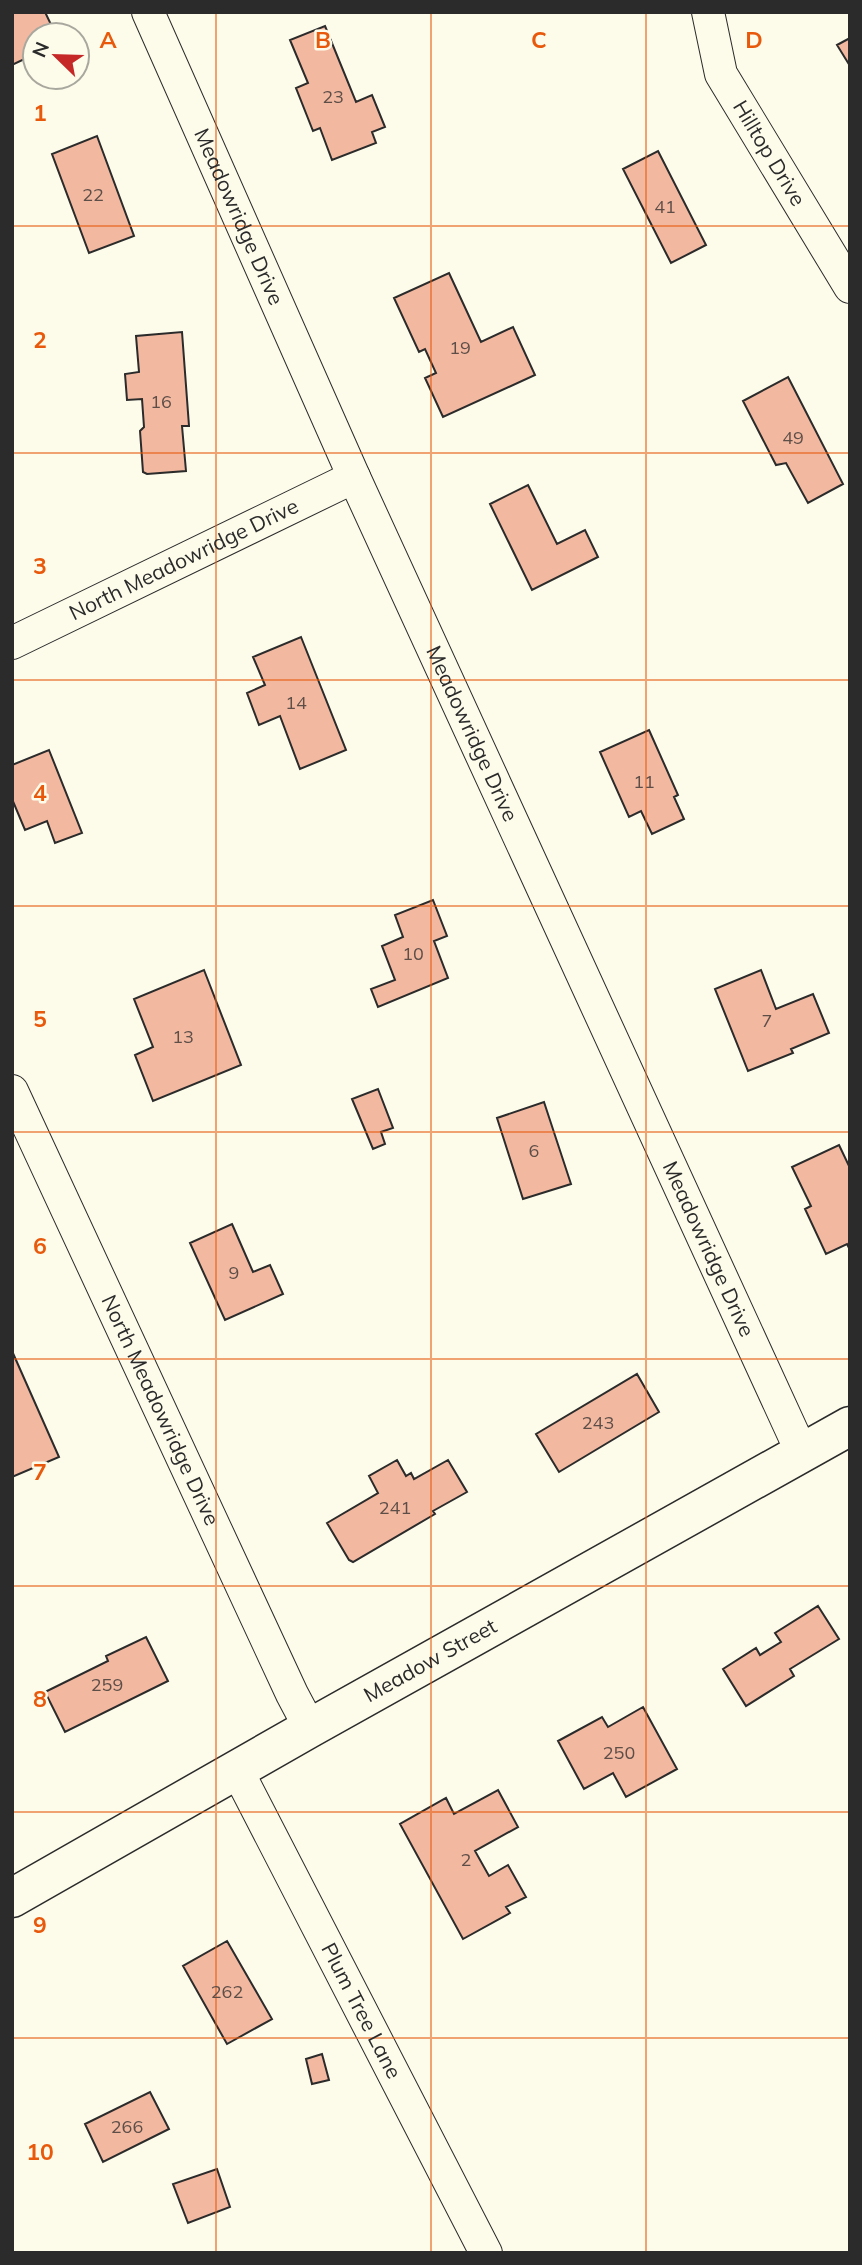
<svg xmlns="http://www.w3.org/2000/svg" width="862" height="2265" font-family="Mulish,sans-serif">
  <style>
    .building { fill: #f2b8a0; stroke: #2b2b2b; stroke-width: 2 }
    .lines { fill: none; stroke-linecap: round; stroke-linejoin: round }
    .street-casing { stroke: #2b2b2b; stroke-width: 34 }
    .secondary-casing { stroke: #2b2b2b; stroke-width: 41 }
    .street { stroke: #fdfbea; stroke-width: 32 }
    .secondary { stroke: #fdfbea; stroke-width: 38 }
    .grid { fill: none; stroke: #e8590c; stroke-width: 2; stroke-opacity: 0.55 }
    .labels { text-anchor: middle; stroke-width: 5; stroke-linejoin: round; paint-order: stroke }
    .number-label { font-size: 18px; fill: #5d4e48 }
    .street-label { font-size: 21px; fill: #2b2b2b; stroke: #fdfbea }
    .grid-label { font-size: 23px; text-anchor: middle; font-weight: bold; fill: #e8590c; stroke: #fdfbea; stroke-width: 5; stroke-linejoin: round; paint-order: stroke }
  </style>
  <rect width="100%" height="100%" fill="#fdfbea"/>
  <!-- building -->
  <path class="building" d="M12,12h33l11,23h-21v19l-23,11z
    M325,26l31,76 16,-7 13,32 -13,5 4,11 -44,17 -12,-32 -7,3 -17,-43 12,-5 -18,-43z
    M850,38v28l-13,-21z
    M97,136l37,100 -45,17 -37,-99z
    M658,151l48,94 -35,18 -48,-94z
    M449,273l32,69 32,-15 22,48 -92,42 -18,-39 11,-5 -11,-24 -6,3 -25,-54z
    M182,332l7,94h-7l4,45 -39,3 -4,-2 -3,-41 4,-4 -2,-28 -15,1 -2,-26 14,-2 -3,-36z
    M788,377l55,107 -35,19 -22,-40 -10,2 -33,-64z
    M528,485l29,59 28,-14 13,27 -66,33 -42,-86z
    M301,637l45,113 -46,19 -20,-53 -21,9 -12,-32 18,-8 -12,-28z
    M649,730l29,65 -4,2 10,22 -32,15 -11,-23 -12,6 -29,-65z
    M49,750l33,83 -27,10 -8,-22 -22,9 -13,-31v-34z
    M433,900l14,36 -13,5 14,37 -70,29 -7,-18 24,-9 -13,-34 21,-9 -8,-22z
    M204,970l37,95 -88,36 -18,-46 18,-8 -19,-48z
    M761,970l15,39 37,-15 16,39 -38,16 2,4 -45,18 -33,-82z
    M378,1089l15,39 -12,4 4,12 -12,5 -21,-50z
    M544,1102l27,82 -48,15 -26,-81z
    M839,1145l11,23v82l-3,-6 -21,10 -21,-45 6,-3 -19,-39z
    M232,1224l21,48 17,-7 13,29 -58,26 -35,-77z
    M12,1351l47,106 -47,20z
    M637,1374l22,38 -100,60 -23,-38z
    M397,1460l9,16 5,-3 3,6 34,-19 19,32 -34,19 2,3 -82,48 -4,-2 -22,-37 51,-30 -9,-17z
    M818,1606l21,33 -49,30 4,7 -48,30 -23,-37 33,-21 4,7 21,-13 -6,-9z
    M146,1637l22,44 -103,51 -20,-40 63,-31 -2,-5z
    M643,1707l34,62 -51,28 -13,-24 -29,16 -26,-48 44,-24 6,10z
    M498,1790l20,37 -43,24 14,25 19,-11 18,32 -20,10 4,6 -47,26 -63,-115 46,-26 8,16z
    M227,1941l45,78 -45,25 -44,-78z
    M322,2054l7,26 -17,4 -6,-25z
    M150,2092l19,37 -66,33 -18,-38z
    M217,2169l13,38 -42,16 -15,-39z"/>
  <g class="lines">
    <!-- street casing -->
    <g class="street-casing">
      <g id="street">
        <path id="s1" d="M148,12l206,465 448,976"/>
        <path id="s2" d="M708,12l13,62 129,213"/>
        <path id="s3" d="M12,643l342,-166"/>
        <path id="s4" d="M12,1091l280,603 18,34"/>
        <path id="s5" d="M237,1770l249,483"/>
      </g>
    </g>
    <!-- secondary casing -->
    <g class="secondary-casing">
      <g id="secondary">
        <path id="s6" d="M12,1898l298,-170 540,-302"/>
      </g>
    </g>
    <!-- street -->
    <use href="#street" class="street"/>
    <!-- secondary -->
    <use href="#secondary" class="secondary"/>
  </g>
  <!-- grid -->
  <path class="grid" d="M216,12v2241M431,12v2241M646,12v2241M12,226h838M12,453h838M12,680h838M12,906h838M12,1132h838M12,1359h838M12,1586h838M12,1812h838M12,2038h838"/>
  <g class="labels">
    <!-- number labels -->
    <g class="number-label">
      <text x="333" y="103">23</text>
      <text x="93" y="201">22</text>
      <text x="665" y="213">41</text>
      <text x="460" y="354">19</text>
      <text x="161" y="408">16</text>
      <text x="793" y="444">49</text>
      <text x="296" y="709">14</text>
      <text x="644" y="788">11</text>
      <text x="413" y="960">10</text>
      <text x="767" y="1027">7</text>
      <text x="183" y="1043">13</text>
      <text x="534" y="1157">6</text>
      <text x="234" y="1279">9</text>
      <text x="598" y="1429">243</text>
      <text x="395" y="1514">241</text>
      <text x="107" y="1691">259</text>
      <text x="619" y="1759">250</text>
      <text x="466" y="1866">2</text>
      <text x="227" y="1998">262</text>
      <text x="127" y="2133">266</text>
    </g>
    <!-- street labels -->
    <g class="street-label">
      <text dy="7" stroke="none"><textPath href="#s2" startOffset="156">Hilltop Drive</textPath></text>
      <text dy="7" stroke="none"><textPath href="#s1" startOffset="224">Meadowridge Drive</textPath></text>
      <text dy="7" stroke="none"><textPath href="#s3" startOffset="191">North Meadowridge Drive</textPath></text>
      <text dy="7" stroke="none"><textPath href="#s1" startOffset="791">Meadowridge Drive</textPath></text>
      <text dy="7" stroke="none"><textPath href="#s1" startOffset="1358">Meadowridge Drive</textPath></text>
      <text dy="7" stroke="none"><textPath href="#s4" startOffset="352">North Meadowridge Drive</textPath></text>
      <text dy="7" stroke="none"><textPath href="#s6" startOffset="481">Meadow Street</textPath></text>
      <text dy="7" stroke="none"><textPath href="#s5" startOffset="271">Plum Tree Lane</textPath></text>
    </g>
  </g>
  <g class="grid-label">
    <text x="108" y="48">A</text>
    <text x="323" y="48">B</text>
    <text x="539" y="48">C</text>
    <text x="754" y="48">D</text>
    <text x="40" y="121">1</text>
    <text x="40" y="348">2</text>
    <text x="40" y="574">3</text>
    <text x="40" y="801">4</text>
    <text x="40" y="1027">5</text>
    <text x="40" y="1254">6</text>
    <text x="40" y="1480">7</text>
    <text x="40" y="1707">8</text>
    <text x="40" y="1933">9</text>
    <text x="40" y="2160">10</text>
  </g>
  <!-- border -->
  <rect width="862" height="2265" fill="none" stroke="#2b2b2b" stroke-width="28"/>
  <!-- north arrow -->
  <g transform="translate(56 56) rotate(293)"><circle r="33" fill="#fdfbea" stroke="#a9a89e" stroke-width="2"/>
  <path d="M0-5L12 26L0 18L-12 26Z" fill="#c62828"/>
  <text y="-10" font-size="19" font-weight="bold" text-anchor="middle" fill="#2b2b2b">N</text>
  </g>
</svg>
